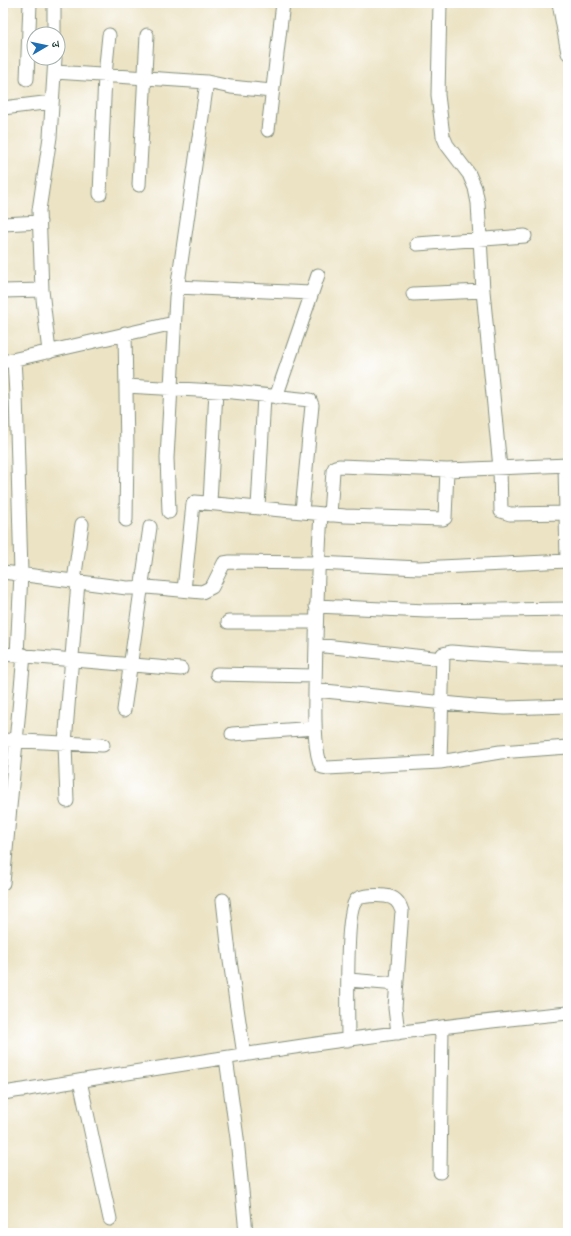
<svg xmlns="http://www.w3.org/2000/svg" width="571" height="1236" font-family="Alegreya,'Noto Serif Devanagari',serif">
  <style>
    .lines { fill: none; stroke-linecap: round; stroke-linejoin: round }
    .minor-casing { stroke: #86907c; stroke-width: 15 }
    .minor { stroke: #fff; stroke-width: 13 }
  </style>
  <rect width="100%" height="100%" fill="#fff"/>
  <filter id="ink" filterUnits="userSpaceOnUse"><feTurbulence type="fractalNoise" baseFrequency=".025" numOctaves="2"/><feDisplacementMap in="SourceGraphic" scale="8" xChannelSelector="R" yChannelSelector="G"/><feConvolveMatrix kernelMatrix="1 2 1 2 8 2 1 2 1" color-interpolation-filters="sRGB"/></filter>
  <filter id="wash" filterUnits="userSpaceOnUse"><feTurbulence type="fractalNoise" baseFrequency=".012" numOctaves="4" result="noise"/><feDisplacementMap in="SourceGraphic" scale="16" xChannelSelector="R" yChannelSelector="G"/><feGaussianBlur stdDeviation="0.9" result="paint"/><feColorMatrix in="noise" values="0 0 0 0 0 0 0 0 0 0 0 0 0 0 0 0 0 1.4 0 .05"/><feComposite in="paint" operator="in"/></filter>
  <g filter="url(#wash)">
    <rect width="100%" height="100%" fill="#ece3c4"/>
  </g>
  <g filter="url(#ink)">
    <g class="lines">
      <!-- minor casing -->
      <g class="minor-casing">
        <path id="minor" d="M54,3v31
          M440,3l-2,92 5,41 4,9 22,29 6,14 3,15 5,88 17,177 1,43 9,3 58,-1
          M559,3l9,50
          M55,72l152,10 24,5 41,4
          M27,79l3,-76
          M3,108l49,-6
          M268,130l15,-127
          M139,185l8,-150
          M100,194l5,-119 4,-40
          M3,224l37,-2
          M417,244l108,-8
          M177,287l134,6
          M3,291l39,-1
          M413,294l70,-3
          M125,333l2,117 -1,70
          M49,352l-7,-62 -3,-80 11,-73 5,-79
          M14,360l2,34 5,179 -4,82
          M3,362l171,-39
          M126,386l107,6 77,8 2,5 -10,106
          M276,397l42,-122
          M565,465l2,96
          M210,502l6,-111
          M258,507l6,-111
          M169,512l-2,-54 9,-161 31,-215
          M321,514c-4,59 -5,118 -6,177 0,19 -2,61 7,76l5,1 113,-6 60,-10 68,-5
          M330,515l3,-44 2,-4 4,-1 108,4 121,-5
          M3,572l124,16 20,-1 55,5 10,-5 12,-24 6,-1 88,1 101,5 149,-7
          M74,581l8,-57
          M184,590l9,-86 2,-2 150,14 98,3 2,-1 2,-48
          M316,606l110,5 142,-2
          M228,622h88
          M316,645l126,14
          M3,654l178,15
          M217,674l98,2
          M315,690l159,16 31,2 63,-2
          M124,710l26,-183
          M232,734l83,-6
          M3,740l100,5
          M440,762l3,-108 8,-2 80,6h37
          M67,801l-2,-58 13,-161
          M3,883l21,-228
          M223,900l7,61 14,94
          M349,980l48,4
          M348,1040c0,-20 -3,-129 8,-140 5,-5 22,-5 29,-4 10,1 14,6 17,15l-7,97 3,25
          M226,1058l11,80 9,95
          M80,1081l30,138
          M3,1093c188,-30 376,-62 565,-80
          M440,1172l2,-145"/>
      </g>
      <!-- minor -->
      <use href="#minor" class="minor"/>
    </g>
  </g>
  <!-- margin -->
  <rect width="571" height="1236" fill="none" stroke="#fff" stroke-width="16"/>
  <!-- north arrow -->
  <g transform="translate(46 46) rotate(81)"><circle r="19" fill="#ffffff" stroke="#a5b1ae"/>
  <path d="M0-3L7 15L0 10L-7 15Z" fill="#1f6fb2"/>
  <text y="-6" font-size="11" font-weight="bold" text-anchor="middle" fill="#1f3d34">उ</text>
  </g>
</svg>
